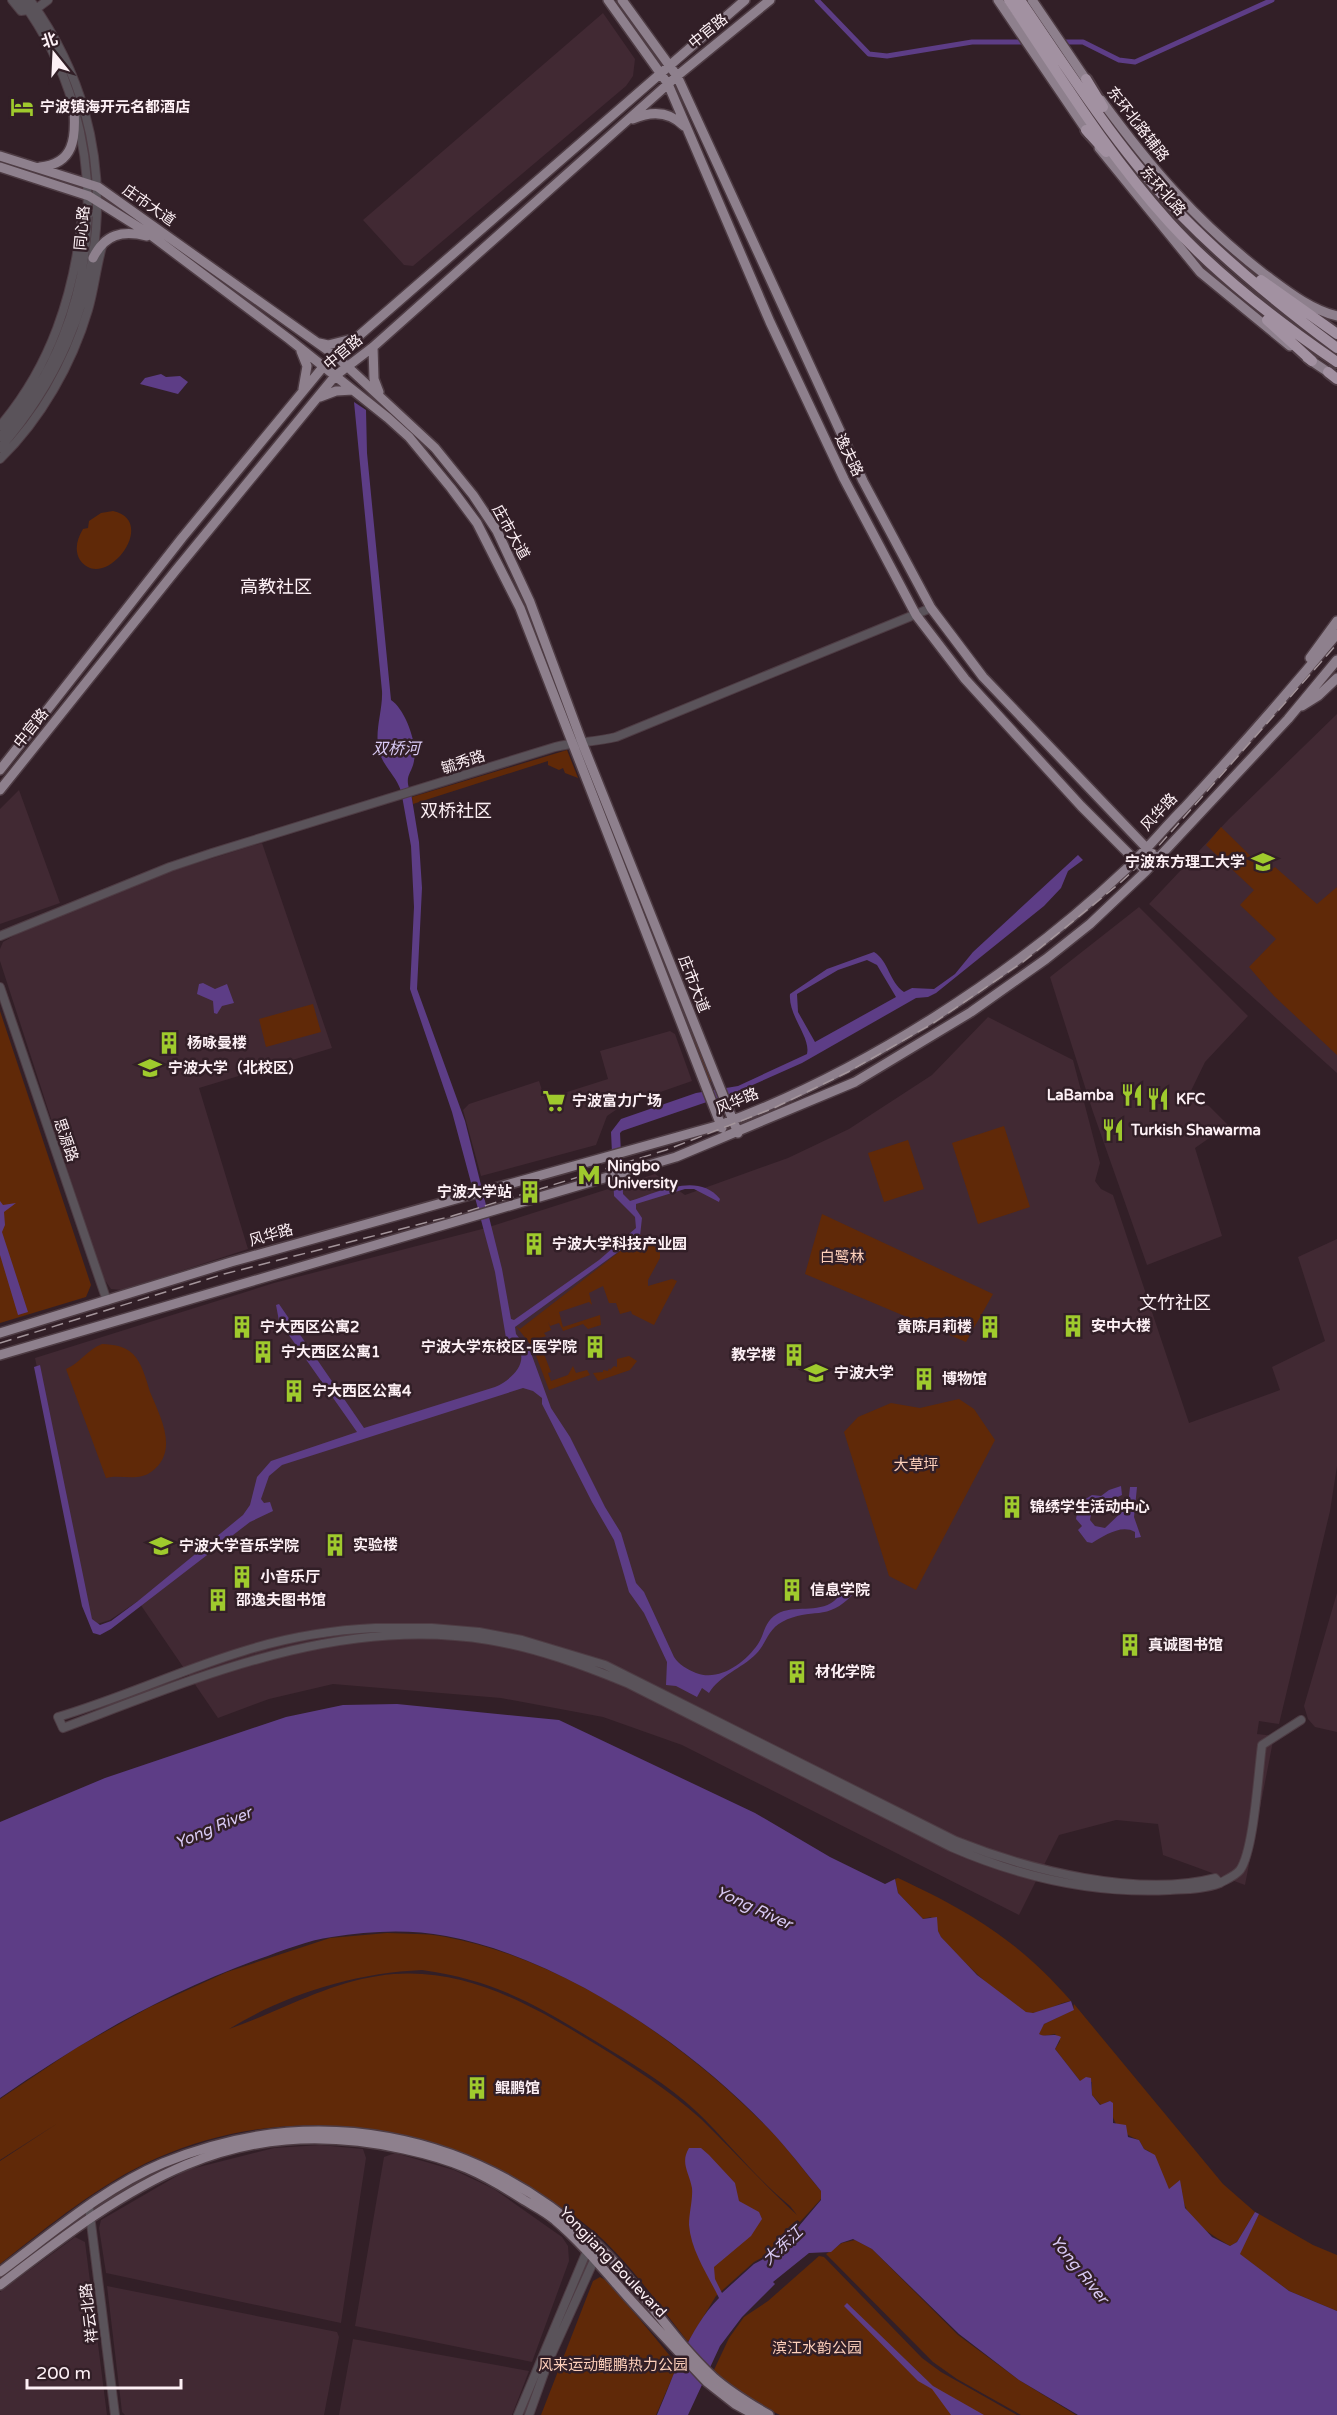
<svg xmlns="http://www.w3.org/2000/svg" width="1337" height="2415" font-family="'Varela Round','Noto Sans SC',sans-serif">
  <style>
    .built { fill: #412933 }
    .green { fill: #602908; fill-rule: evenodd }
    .water { fill: #5d3d86; fill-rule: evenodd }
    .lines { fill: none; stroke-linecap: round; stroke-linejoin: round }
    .canal { stroke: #5d3d86; stroke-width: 5 }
    .minor-casing { stroke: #4e3c44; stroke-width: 10 }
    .major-casing { stroke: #4e3c44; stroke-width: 12 }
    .highway-casing { stroke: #4e3c44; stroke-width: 14 }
    .minor { stroke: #5a535a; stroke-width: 8 }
    .major { stroke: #8e808d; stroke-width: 9 }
    .highway { stroke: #a291a1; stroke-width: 10 }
    .rail { stroke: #a4959b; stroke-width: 1.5; stroke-dasharray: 12 6; stroke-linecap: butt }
    .labels { text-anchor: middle; stroke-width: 5; stroke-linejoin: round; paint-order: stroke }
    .street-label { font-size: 15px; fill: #fdf0f5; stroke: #321f27 }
    .poi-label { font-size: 15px; font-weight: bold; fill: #fdf0f5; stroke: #321f27; text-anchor: start }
    .park-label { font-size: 15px; fill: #fdcfba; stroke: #321f27 }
    .water-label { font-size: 16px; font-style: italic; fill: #d9caf4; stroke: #321f27 }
    .quarter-label { font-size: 18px; fill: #fdf0f5; stroke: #321f27 }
  </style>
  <rect width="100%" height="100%" fill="#321f27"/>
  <!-- built -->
  <path class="built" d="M603,13l32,46 -2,17 -7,10 -213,180 -9,-1 -41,-45z
    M1337,714v359l-188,-169 80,-85z
    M19,790l41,113 -60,21v-115z
    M262,843l70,205 -133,40 49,161 -125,41 -12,-1 -9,-13 -102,-315v-12l3,-7 14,-8 145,-60z
    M1139,907l109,109 -43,46 -17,35 21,9 19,19 -33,23 27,88 -75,29 -54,-153 -43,-135z
    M988,1017l85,43 27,103 -5,18 6,8 12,6 76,228 91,-33 -8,-23 53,-26 -27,-84 39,-18v227l-7,45 -51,213 -20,-3 -2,13 17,2 -29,149 -82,-30 -5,-31 -42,-4 -57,15 -40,80 -337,-170 -79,-28 -102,-19 -168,-14 -64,15 -51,19 -80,-117 -28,19 -16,5 -7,-13 -52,-254 239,-75 212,-55 169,-54 30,21 103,-37 61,-29 83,-54z
    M670,1031l5,3 17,47 -69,24 -16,11 -11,29 -115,31 -18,-66 6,-6 70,-23 6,18 63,-20 -8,-28z
    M1337,1593v139l-22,-5 -7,-8 -4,-13z
    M320,2145l43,4 3,9 -25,165 -235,-50 -7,-45 2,-8 86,-50 87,-22z
    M395,2153l59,17 40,19 68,48 6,9 1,15 -37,101 -177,-36 29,-169z
    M75,2237l10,5 22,173h-107v-123z
    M107,2286l230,46 2,5 -15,78h-199l-3,-3z
    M353,2339l176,32 -17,44h-173z"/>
  <!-- green -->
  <path class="green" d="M113,511c47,10 -9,83 -33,49 -6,-10 -3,-21 3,-31l5,-1 1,-7 12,-8z
    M567,750l21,53 -10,-25 -13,-5 -2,-5 -4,2 -11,-5v-4l-135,43 -1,-7z
    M581,752h3l127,329 -2,1z
    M1221,827l47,46 7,-6 42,37 20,-17v168l-63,-59 -25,-29 27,-28 -36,-34 14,-15 -48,-45z
    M313,1004l8,28 -55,15 -7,-28z
    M0,1011l91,274 -5,12 -86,26z
    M1004,1126l26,81 -52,17 -26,-81z
    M908,1140l16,49 -40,13 -16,-49z
    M822,1214l171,80 -27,48 -161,-68z
    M641,1235l3,5 16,10v8l-12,22v6l24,-7 5,2 -23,44 -22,-11 -1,-3 -11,3 -4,-11h-7l-6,-17 -14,7 3,12 -3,-3 -30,10 4,15 37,-12 1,10 -13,4 -5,-5 -20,7 -4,-8 -9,3 -2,-4 3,8 -7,3 2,3 -8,3 13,33 -3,1 3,8 17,-6 5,-9 3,7 11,-3 3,5 -41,15 -16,-42 -17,-22 4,3z
    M102,1344c12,1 21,1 31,10 9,9 13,25 17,38 10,24 30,60 1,80 -14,10 -30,2 -45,6l-40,-109c14,-6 21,-19 36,-25z
    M629,1356l8,5 -7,9 -32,11 -5,-8 10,-1v-2l5,1 1,-3 1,2 4,-4 3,1v-8z
    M959,1399l15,10 21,31 -79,150 -27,-14 -45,-144 14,-15 33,-14 29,5z
    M898,1878c71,33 121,63 173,123 -13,2 -26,11 -39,12 -15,3 -80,-62 -91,-76 -4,-6 -5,-13 -10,-20l-8,2 -25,-26 -3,-14z
    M387,1933c19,1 40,0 59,4 121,23 237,105 322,191 19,19 35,42 53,63v8l-21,23 -3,-2 -1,6 -22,25 -20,11 -38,34 -28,46c-30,-38 -60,-82 -97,-113 -19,-16 -40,-28 -61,-40 -114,-70 -249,-85 -373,-31 -58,26 -107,67 -157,106v-103l58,-38 -58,37v-61l76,-51 74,-41 77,-35 103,-34zM422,1970c73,10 114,35 175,72 36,22 70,42 100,70 32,31 59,66 93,94l7,9c-33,-30 -64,-65 -96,-96 -32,-29 -67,-51 -104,-74 -67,-41 -137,-82 -219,-69 -53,8 -99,36 -149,53 57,-35 126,-56 193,-59z
    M1074,2004l149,180 32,28 -18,30 -7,4c-21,-13 -48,-27 -48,-55l-13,-2 -20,-38 -5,-2 -5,-9c-21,-8 -27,-17 -29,-39l-9,4 -9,-10v-13l-12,-1 -25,-32 5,-8 -5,-7 -12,2 -5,-2 6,-10 29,-14z
    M1259,2214l54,31 24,10v56l-48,-20 -50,-37z
    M855,2240l17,9 86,86 61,45 57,35h-55l-64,-36 -24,-17 -107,-108 16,-11z
    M819,2256l5,1 98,101 19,14 76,43h-237l-25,-12 -42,-31 16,-34 15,-21 24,-16z
    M600,2277l9,5 66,80 1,7 -20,46h-115l52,-134z"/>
  <!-- water -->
  <path class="water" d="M161,374l5,3 14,-1 8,6 -10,12 -38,-10 5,-6z
    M354,402l12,8 1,43 24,247c14,9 27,44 23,61 -2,12 -9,14 -5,27l-8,3c-5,-15 -16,-23 -21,-37 -7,-21 3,-42 2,-63z
    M411,793l8,49 3,46 -5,101 48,132 37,148 9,50 3,1 85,-60 37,-32 -1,-11 -21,-21 -3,-64 10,-13 75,-26 42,-7 69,-32c4,-17 -19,-38 -17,-60l37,-25 47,-17c15,9 15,30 30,40l8,-4 22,1 21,-15 18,-22 105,-97 5,5 -15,11 -7,17 -17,18 -108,87 -8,4 -12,1 -114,65 -63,28 -117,40 -2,2 3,61 7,7c26,-8 68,-30 90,-2l-1,3 -25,-13h-9l-49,15v5l6,9 -2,18 -125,91 1,7 15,19 20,55 19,29 35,70 16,26 15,50 8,9 30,65c5,8 13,12 22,16 23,9 49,-10 62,-29 7,-11 6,-22 19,-30 18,-10 40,0 57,-13 5,-4 7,-10 12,-14h8l-1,7c-26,29 -41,12 -71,28 -14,7 -16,22 -26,32 -15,15 -36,21 -47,39l-7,-5 -5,9 -21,-11 -10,-1 1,-23 -23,-49 -15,-21 -15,-52 -22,-38 -50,-98v-6l-9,-7 -10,-3 -241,77 -13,11 -8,23 3,4 6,-1 3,9 -23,11 -139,107 -11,6 -7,-2 -11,-27 -48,-239 6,-2 52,254 8,6 11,-4 27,-20 105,-86 7,-10 7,-28 14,-16 86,-29 -78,-111 -3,-16 3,-1 85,124 131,-41c23,-10 40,-34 11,-49l-11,-66 -43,-160 -42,-123 4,-82 -3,-61 -9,-50zM867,960l10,5 19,32 -81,45 -17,-30 -1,-18 41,-24z
    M203,983l12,6 12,-5 7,19 -12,3 -5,8 -3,-1 -1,-12 -16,-7 2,-10z
    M0,1201l3,4 13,-2 -12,9 1,13 -3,7 26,80 -10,3 -18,-60z
    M1121,1486l1,9 -30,14 -2,11 5,6 10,2 23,-22 2,-19h7l-3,30 7,20 -6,1v-6c-14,-8 -31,4 -43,11l-5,-1 -9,-12 4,-4 -6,-7 3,-16 13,-8 9,1 8,-6z
    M397,1704l162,16 196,93 75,44 55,27 10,-5 3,14 25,26 14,-2 1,14 3,6 36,38 49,37 7,1 38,-12 3,9 -30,14 -5,10c7,4 14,-2 22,3l-6,12 25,32 6,-4 5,1 1,17 8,10 10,-4 3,2v20l13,2 2,12 11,3 5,9 11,6 14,34 11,-9 5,28 27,29 18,9 7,-4 18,-30 4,2 -19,40 49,37 48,20v104h-259l-59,-35 -60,-46 -87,-85 -19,-10 -12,4 -10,9 -22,1 -36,29 2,2 -33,33 -22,29 -32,69h-31c17,-39 31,-86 62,-117 -11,-23 -28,-47 -30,-73 0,-12 4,-26 3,-37 -3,-16 -12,-25 -3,-40h12l8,7 26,28 4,18 20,11 3,7 -11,17 -37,31 1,12 7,14 32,-29 23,-12 44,-52v-9c-17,-21 -34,-43 -52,-62 -79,-84 -209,-172 -323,-193 -37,-7 -77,-5 -114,1 -24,3 -50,14 -73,22 -96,35 -175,81 -259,139v-276l105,-44 181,-61 57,-12z
    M847,2303l86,83 51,29h-33l-19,-26 -14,-8 -74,-75z"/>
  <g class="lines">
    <!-- canal -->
    <path class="canal" d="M817,0l52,54 18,2 85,-14h54
      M1048,42h35l36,18 16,2 137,-62"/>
    <!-- minor casing -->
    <g class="minor-casing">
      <path id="minor" d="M12,0l9,11 8,-1
        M32,12l16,-12
        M0,426c51,-60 74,-131 82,-209l7,-3
        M0,437c109,-118 117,-308 21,-437
        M0,448c113,-129 133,-306 30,-448
        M0,459c41,-40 72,-95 88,-149 6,-20 8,-42 14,-63
        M0,936l170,-69 42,-14 343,-106c20,-5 40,-5 61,-10l315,-129
        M0,987l107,314
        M375,1628h57l47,4 43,8 83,25 351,176c73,29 182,57 259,37l5,5c-16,6 -33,6 -50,7 -76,4 -150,-13 -219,-43l-324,-164c-44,-18 -90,-35 -138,-43 -149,-25 -290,37 -426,88l-5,-11c64,-19 123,-47 186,-66 41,-13 88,-21 131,-23z
        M1220,1883c7,-4 15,-7 20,-13 14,-20 18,-96 22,-125l39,-25
        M89,2207l26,208
        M518,2415l74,-176
        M529,2415l19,-53 52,-115"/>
    </g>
    <!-- major casing -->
    <g class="major-casing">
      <path id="major" d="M608,0l60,84 102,238 74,157 72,136 49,64 116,127 65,65
        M622,0l55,76 186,405 68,127 52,69 174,182
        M998,0l91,134
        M1032,0l57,84
        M1101,100c50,68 94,120 162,173 23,17 46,36 74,43
        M633,119c18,-8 36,-8 51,7
        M1099,148l101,124 90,74
        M0,156l98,31 238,169 99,92 38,47 24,36 33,71 53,143 155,388
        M0,167l89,29 59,37 141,106 99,79 21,19 42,51 26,35 43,85 202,520
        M40,167c34,-3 36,-29 34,-57
        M93,258c12,-24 29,-28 54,-22
        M319,343l9,2 24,-6
        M373,347l1,32 5,13
        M301,351l6,15 -4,23
        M1307,358l21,14
        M320,397l16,-6 17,-1
        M1310,658l27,-37
        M1302,706l16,-10 19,-18
        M0,770l182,-232 141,-171 422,-367
        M0,790l176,-220 159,-194 38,-29 304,-271 93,-76
        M0,1333l231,-71 489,-137c143,-53 294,-150 405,-255 21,-19 39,-42 59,-62 53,-57 103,-114 153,-174
        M0,1355l676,-198 179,-75 116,-70 75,-53 44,-35 56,-53 142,-152 49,-59
        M0,2272c50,-37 105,-85 163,-109 151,-62 308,-32 429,77 45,40 76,95 121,137 17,15 37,27 56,38
        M0,2285c131,-101 230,-174 404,-136 51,11 77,23 120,51 10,6 22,12 31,20 26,22 49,50 72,76 26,29 53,57 80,86l28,22 20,11"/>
    </g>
    <!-- highway casing -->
    <g class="highway-casing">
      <path id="highway" d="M1009,0c51,76 99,155 160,222 49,54 108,99 168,140
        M1020,0c50,73 99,151 161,215 47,48 101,92 156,133
        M1086,79l17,28
        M1086,130l20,22
        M1261,280l76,54
        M1267,320l45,41
        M1328,372l9,7"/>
    </g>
    <!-- minor -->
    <use href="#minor" class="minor"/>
    <!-- major -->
    <use href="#major" class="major"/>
    <!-- highway -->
    <use href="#highway" class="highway"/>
    <!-- rail -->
    <path class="rail" d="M0,1343l224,-69 228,-58 214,-66 108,-42 74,-36 84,-48 91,-62 97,-79 35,-33 182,-206"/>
  </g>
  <!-- icons -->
  <defs>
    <g id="hotel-bare" transform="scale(1.8)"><path d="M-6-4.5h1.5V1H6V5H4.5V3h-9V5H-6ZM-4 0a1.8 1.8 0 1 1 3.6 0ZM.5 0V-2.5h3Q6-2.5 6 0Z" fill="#9fca2d" stroke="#321f27" stroke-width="2.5" paint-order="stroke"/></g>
    <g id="university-bare" transform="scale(1.8)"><path d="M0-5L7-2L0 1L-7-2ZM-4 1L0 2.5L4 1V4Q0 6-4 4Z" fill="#9fca2d" stroke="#321f27" stroke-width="2.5" paint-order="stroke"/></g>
    <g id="building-bare" transform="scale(1.8)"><path d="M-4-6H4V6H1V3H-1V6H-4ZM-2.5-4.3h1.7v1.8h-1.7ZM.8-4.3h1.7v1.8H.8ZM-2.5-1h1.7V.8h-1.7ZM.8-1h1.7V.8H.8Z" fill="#9fca2d" stroke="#321f27" stroke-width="2.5" paint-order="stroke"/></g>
    <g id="restaurant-bare" transform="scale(1.8)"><path d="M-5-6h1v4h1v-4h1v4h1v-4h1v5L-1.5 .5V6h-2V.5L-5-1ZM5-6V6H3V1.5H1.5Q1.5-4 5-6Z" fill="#9fca2d" stroke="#321f27" stroke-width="2.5" paint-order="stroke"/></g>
    <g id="supermarket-bare" transform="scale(1.8)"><path d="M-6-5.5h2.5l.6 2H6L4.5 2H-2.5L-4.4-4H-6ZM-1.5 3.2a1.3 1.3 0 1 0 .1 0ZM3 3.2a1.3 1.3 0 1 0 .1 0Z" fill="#9fca2d" stroke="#321f27" stroke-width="2.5" paint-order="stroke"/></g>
    <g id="metro-bare" transform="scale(1.8)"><path d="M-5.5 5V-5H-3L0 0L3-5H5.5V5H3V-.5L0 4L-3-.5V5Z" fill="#9fca2d" stroke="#321f27" stroke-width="2.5" paint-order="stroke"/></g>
    <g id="school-bare" transform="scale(1.8)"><path d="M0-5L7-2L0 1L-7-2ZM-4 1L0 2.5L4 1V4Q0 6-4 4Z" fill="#9fca2d" stroke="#321f27" stroke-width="2.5" paint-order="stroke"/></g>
  </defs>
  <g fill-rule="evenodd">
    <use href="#hotel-bare" x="22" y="107"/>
    <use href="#university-bare" x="1263" y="862"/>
    <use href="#building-bare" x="169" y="1043"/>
    <use href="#university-bare" x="150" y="1068"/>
    <use href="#restaurant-bare" x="1132" y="1095"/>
    <use href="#restaurant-bare" x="1158" y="1099"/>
    <use href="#supermarket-bare" x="554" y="1101"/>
    <use href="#restaurant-bare" x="1113" y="1130"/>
    <use href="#metro-bare" x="589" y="1175"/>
    <use href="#building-bare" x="530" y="1192"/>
    <use href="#building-bare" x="534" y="1244"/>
    <use href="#building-bare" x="1073" y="1326"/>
    <use href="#building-bare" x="242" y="1327"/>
    <use href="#building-bare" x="990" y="1327"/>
    <use href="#building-bare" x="595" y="1347"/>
    <use href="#building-bare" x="263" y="1352"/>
    <use href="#building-bare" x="794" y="1355"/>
    <use href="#school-bare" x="816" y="1373"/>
    <use href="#building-bare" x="924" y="1379"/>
    <use href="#building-bare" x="294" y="1391"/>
    <use href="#building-bare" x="1012" y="1507"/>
    <use href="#building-bare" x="335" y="1545"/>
    <use href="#university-bare" x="161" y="1546"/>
    <use href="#building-bare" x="242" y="1577"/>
    <use href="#building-bare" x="792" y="1590"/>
    <use href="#building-bare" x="218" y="1600"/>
    <use href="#building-bare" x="1130" y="1645"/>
    <use href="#building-bare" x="797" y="1672"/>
    <use href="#building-bare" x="477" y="2088"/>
  </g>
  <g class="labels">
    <!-- street labels -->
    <g class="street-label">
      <text transform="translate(708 31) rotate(-39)" y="5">中官路</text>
      <text transform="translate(1138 124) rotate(52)" y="5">东环北路辅路</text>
      <text transform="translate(1163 191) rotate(49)" y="5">东环北路</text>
      <text transform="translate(149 205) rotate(35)" y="5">庄市大道</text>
      <text transform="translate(82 228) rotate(-85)" y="5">同心路</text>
      <text transform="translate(343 352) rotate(-40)" y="5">中官路</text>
      <text transform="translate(849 455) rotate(64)" y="5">逸夫路</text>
      <text transform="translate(511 532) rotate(61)" y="5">庄市大道</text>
      <text transform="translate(31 728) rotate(-51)" y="5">中官路</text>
      <text transform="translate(463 762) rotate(-18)" y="5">毓秀路</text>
      <text transform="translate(1159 812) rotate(-47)" y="5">风华路</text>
      <text transform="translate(694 984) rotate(69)" y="5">庄市大道</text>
      <text transform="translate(737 1101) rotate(-22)" y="5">风华路</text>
      <text transform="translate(66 1140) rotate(71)" y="5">思源路</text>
      <text transform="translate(271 1235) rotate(-16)" y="5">风华路</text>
      <text transform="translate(613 2262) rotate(46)" y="5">Yongjiang Boulevard</text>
      <text transform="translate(89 2313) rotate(-97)" y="5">祥云北路</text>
    </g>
    <!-- poi labels -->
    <g class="poi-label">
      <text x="40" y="112">宁波镇海开元名都酒店</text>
      <text x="1245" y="867" text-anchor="end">宁波东方理工大学</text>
      <text x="187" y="1048">杨咏曼楼</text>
      <text x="168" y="1073">宁波大学（北校区）</text>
      <text x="1114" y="1100" text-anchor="end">LaBamba</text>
      <text x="1176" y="1104">KFC</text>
      <text x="572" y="1106">宁波富力广场</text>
      <text x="1131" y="1135">Turkish Shawarma</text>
      <text x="607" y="1171">Ningbo<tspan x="607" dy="17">University</tspan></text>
      <text x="512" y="1197" text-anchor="end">宁波大学站</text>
      <text x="552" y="1249">宁波大学科技产业园</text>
      <text x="1091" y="1331">安中大楼</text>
      <text x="260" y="1332">宁大西区公寓2</text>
      <text x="972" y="1332" text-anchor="end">黄陈月莉楼</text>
      <text x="577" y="1352" text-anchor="end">宁波大学东校区-医学院</text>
      <text x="281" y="1357">宁大西区公寓1</text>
      <text x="776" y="1360" text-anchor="end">教学楼</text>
      <text x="834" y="1378">宁波大学</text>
      <text x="942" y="1384">博物馆</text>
      <text x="312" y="1396">宁大西区公寓4</text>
      <text x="1030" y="1512">锦绣学生活动中心</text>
      <text x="353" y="1550">实验楼</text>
      <text x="179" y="1551">宁波大学音乐学院</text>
      <text x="260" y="1582">小音乐厅</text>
      <text x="810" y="1595">信息学院</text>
      <text x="236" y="1605">邵逸夫图书馆</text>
      <text x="1148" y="1650">真诚图书馆</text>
      <text x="815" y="1677">材化学院</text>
      <text x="495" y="2093">鲲鹏馆</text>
    </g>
    <!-- park labels -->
    <g class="park-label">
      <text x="842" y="1262">白鹭林</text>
      <text x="916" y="1470">大草坪</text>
      <text x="817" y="2353">滨江水韵公园</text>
      <text x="613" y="2370">风来运动鲲鹏热力公园</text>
    </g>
    <!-- water labels -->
    <g class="water-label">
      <text x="396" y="754">双桥河</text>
      <text transform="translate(213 1827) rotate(-23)" y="6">Yong River</text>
      <text transform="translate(754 1907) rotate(25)" y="6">Yong River</text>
      <text transform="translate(782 2245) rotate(-43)" y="6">大东江</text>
      <text transform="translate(1080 2269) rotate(51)" y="6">Yong River</text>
    </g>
    <!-- quarter labels -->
    <g class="quarter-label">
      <text x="276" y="593">高教社区</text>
      <text x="456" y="817">双桥社区</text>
      <text x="1175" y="1309">文竹社区</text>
    </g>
  </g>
  <!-- north arrow -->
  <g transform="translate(54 54) rotate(342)" stroke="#321f27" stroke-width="4.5" paint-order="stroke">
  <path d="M0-4.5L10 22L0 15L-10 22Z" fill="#fdf0f5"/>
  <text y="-9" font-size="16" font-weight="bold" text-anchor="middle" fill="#fdf0f5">北</text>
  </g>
  <!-- scale -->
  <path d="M27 2379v9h154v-9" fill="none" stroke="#fdf0f5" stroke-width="3"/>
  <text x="36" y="2379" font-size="18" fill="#fdf0f5" stroke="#321f27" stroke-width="4.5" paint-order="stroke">200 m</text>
</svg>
